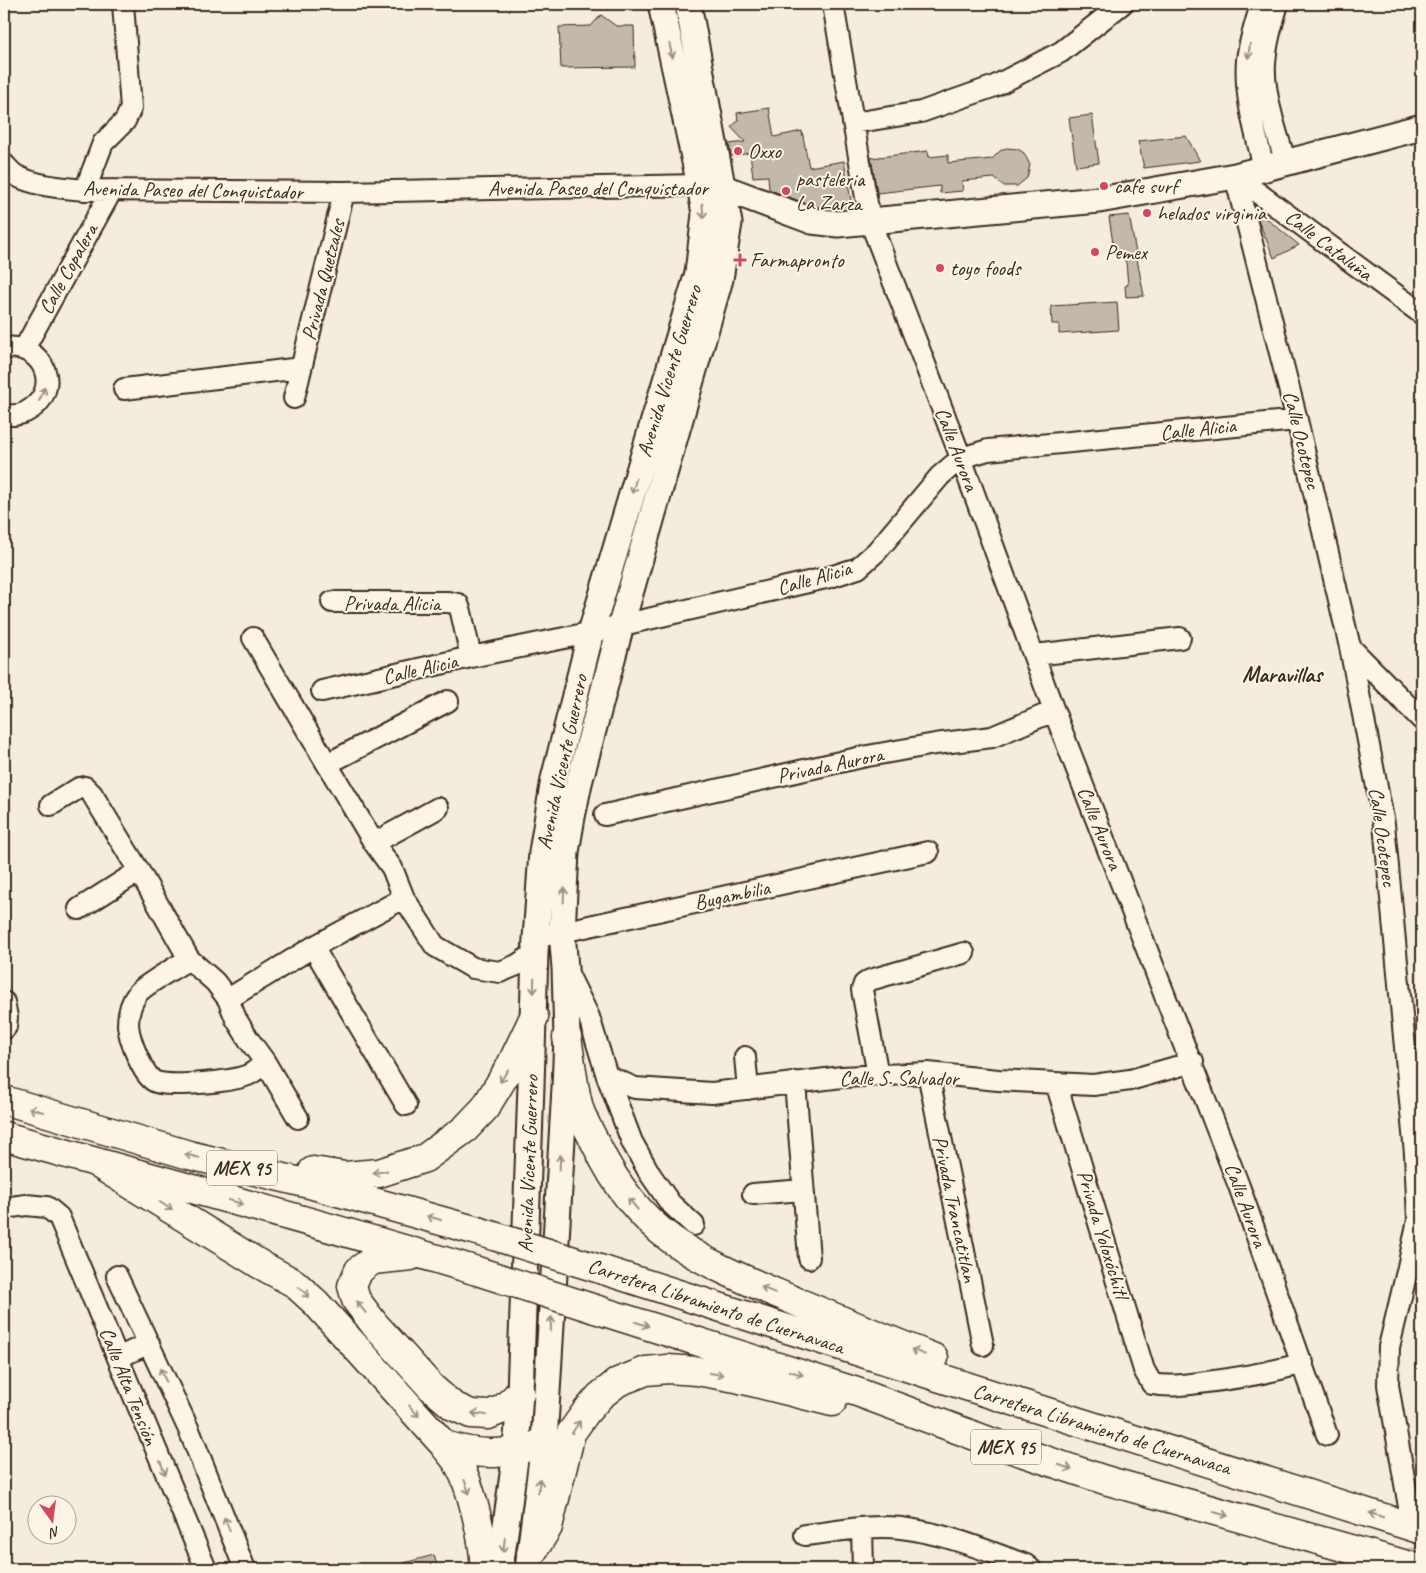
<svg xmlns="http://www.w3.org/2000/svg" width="1426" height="1573" font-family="Caveat,sans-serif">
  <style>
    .building { fill: #c3b9aa; stroke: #3b2a1e }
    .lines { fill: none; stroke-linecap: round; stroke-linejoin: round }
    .minor-tunnel { stroke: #cfc6b7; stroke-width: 20; stroke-dasharray: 20 10; stroke-linecap: butt }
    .minor-casing { stroke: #3b2a1e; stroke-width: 24 }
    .major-casing { stroke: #3b2a1e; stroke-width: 29 }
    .highway-casing { stroke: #3b2a1e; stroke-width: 31 }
    .minor { stroke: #fcf5e5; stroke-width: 20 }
    .major { stroke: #fcf5e5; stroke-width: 25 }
    .highway { stroke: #fcf5e5; stroke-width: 28 }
    .highway-bridge-casing { stroke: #3b2a1e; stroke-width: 31; stroke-linecap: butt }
    .highway-bridge { stroke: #fcf5e5; stroke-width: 28 }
    .oneway { stroke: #9c9082 }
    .poi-dot { fill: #d1495b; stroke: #fcf5e5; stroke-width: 2 }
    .labels { text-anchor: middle; stroke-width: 4; stroke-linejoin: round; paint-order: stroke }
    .shield { fill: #fcf5e5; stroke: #75675a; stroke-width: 1 }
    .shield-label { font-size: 20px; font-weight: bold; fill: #3b2a1e }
    .poi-label { font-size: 21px; fill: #3b2a1e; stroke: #fcf5e5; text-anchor: start }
    .street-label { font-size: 21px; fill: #3b2a1e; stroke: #fcf5e5 }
    .neighbourhood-label { font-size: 22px; font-weight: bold; fill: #3b2a1e; stroke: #fcf5e5 }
  </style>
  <rect width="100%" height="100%" fill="#f4eddd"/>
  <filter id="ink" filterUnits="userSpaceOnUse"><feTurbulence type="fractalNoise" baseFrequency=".02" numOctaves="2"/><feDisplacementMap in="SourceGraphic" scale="10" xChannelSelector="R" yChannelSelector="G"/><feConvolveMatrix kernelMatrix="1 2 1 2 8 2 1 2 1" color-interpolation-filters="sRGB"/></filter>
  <g filter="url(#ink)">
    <!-- building -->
    <path class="building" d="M601,15l15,11h18l1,41 -74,1 -2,-41 32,-1z
      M769,108l5,29 28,-6 7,36 35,-6 8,45 -37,1 -42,-16 -4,-2 -1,-13 -15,1 -3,-24 -19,3 -2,-12 16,-2 -14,-15 7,-6 -1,-8z
      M1092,115l7,48 -23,3 -7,-48z
      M1186,136l14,25 -56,7 -6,-27z
      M1006,148l12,1 6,4 6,12 -3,13 -10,8h-13l-10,-8 -32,3 1,10 -23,2v-7l-63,7 -6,-35 57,-7 1,6 19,-2v8l44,-4 8,-8z
      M1256,210l43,35 -25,13 -15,-36z
      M1129,215l11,60 4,21 -18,1 -1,-11 3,-1 -2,-23 -12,-12 -5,-33z
      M1117,302l2,28 -60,4v-10h-7l-1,-18z
      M434,1555l4,14h-42v-4z"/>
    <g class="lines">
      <!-- minor-tunnel -->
      <path class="minor-tunnel" d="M1411,1517l10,52"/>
      <!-- minor casing -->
      <g class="minor-casing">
        <path id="minor" d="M833,4l37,217 91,237 93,253 185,475 88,249
          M1261,4c-5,19 -12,37 -14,56 -3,36 9,74 17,108
          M1278,4c-6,20 -12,40 -13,60 -2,28 12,72 21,98
          M853,123l68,-11 74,-26 66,-34 61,-48
          M4,164c3,3 7,8 11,11 19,11 49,13 70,15l259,2 356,-7
          M1235,176l62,244 53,227 34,177 31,330 3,66 -10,47 -19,80 -1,38 21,122
          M1235,176l187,138
          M85,190l18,-47 22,-22 6,-13 -8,-104
          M4,348c41,-6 60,44 22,64 -6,3 -15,4 -22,2
          M24,349l88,-159
          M124,389l177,-21
          M294,398l50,-206
          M332,602h116l10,2 3,8 10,45
          M253,638l74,126 47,79 18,25 12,30 31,48 38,22 27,4 17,-7 18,-12
          M1350,647l72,73
          M1035,655l145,-17
          M322,691l149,-34 108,-22 251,-58 28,-9 19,-17 63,-75 21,-18 27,-8 309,-30
          M327,764l121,-63
          M51,805l28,-17 6,-1 7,7 47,77 50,88 26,23 13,17 8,20 13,21 16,22 33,56
          M605,815l257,-58 73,-13 57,-7 62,-26
          M374,843l64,-35
          M79,909l60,-38
          M548,935l380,-83
          M313,947l93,158
          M189,959c-11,7 -45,26 -51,34 -7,9 -10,21 -10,32 1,13 15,53 28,57 16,5 79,0 94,-8 6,-3 11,-8 15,-12
          M567,972l22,45 18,59 25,66 18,32 20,29 24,22
          M228,999l85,-52 91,-49
          M4,1002l3,15 -1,10 -2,2
          M745,1057l3,32
          M928,1073l55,272
          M878,1075l-16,-85 2,-6 6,-4 94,-27
          M607,1076l28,12 77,5 130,-16 86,-4 70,7 95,5 37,-5 63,-18
          M795,1082l14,176
          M1056,1083l88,287 8,14c16,3 31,1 47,-1 35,-4 70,-10 104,-20
          M753,1194l50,-4
          M4,1208l22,-3 21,2 12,10 147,352
          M117,1276l72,154 56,139
          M118,1358l31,-15
          M862,1529l1,40
          M805,1535c31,-3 64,-11 96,-7 43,5 84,22 125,37l5,4"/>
      </g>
      <!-- major casing -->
      <g class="major-casing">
        <path id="major" d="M710,186l14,2 88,33 26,3 32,-3 229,-21 136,-24 187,-49
          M500,1569l16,-117 4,-59 11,-307 4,-133 7,-101 12,-73 37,-147 107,-359 7,-59 -5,-29 -39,-181
          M528,1569l16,-126 21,-355 2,-51 -2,-69 -3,-36 4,-80 6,-35 7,-34 42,-158 99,-346 9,-56 -41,-219"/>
      </g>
      <!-- highway casing -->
      <g class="highway-casing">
        <path id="highway" d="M567,1037c4,24 6,49 12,71 4,13 12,26 18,38 44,93 104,115 193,153 48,20 96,40 144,59
          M4,1100l185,55 124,30 168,47
          M4,1136c157,45 316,87 473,135
          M95,1162l166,103 33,18 22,20 128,142c5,7 12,14 16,22 11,20 26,80 24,102
          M313,1171l32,5 34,-3 46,-15 40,-29 20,-21 26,-43 23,-48
          M411,1256l-38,4 -14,10 -7,16 4,14 19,25 56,62 22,19 18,8 17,1 15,-6 17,-16
          M603,1270l416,133 403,127
          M595,1309l262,83 137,51 111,37 316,89
          M444,1445c39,12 62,10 100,-2
          M531,1554l17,-27 23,-94 15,-21 14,-16 18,-14 28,-11 22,-2 29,2 39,7 96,24"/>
      </g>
      <!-- minor -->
      <use href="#minor" class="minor"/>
      <!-- major -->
      <use href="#major" class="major"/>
      <!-- highway -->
      <use href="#highway" class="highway"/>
      <!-- highway-bridge casing -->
      <g class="highway-bridge-casing">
        <path id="highway-bridge" d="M481,1232l122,38
          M477,1271l118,38"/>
      </g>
      <!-- highway-bridge -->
      <use href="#highway-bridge" class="highway-bridge"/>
    </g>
    <!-- one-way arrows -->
    <defs><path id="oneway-shaft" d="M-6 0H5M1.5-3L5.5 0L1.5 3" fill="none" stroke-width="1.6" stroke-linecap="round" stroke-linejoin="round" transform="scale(1.25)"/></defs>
    <g class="oneway">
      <use href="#oneway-shaft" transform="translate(671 51) rotate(78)"/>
      <use href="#oneway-shaft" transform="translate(1249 51) rotate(98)"/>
      <use href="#oneway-shaft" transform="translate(703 211) rotate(85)"/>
      <use href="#oneway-shaft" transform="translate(42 394) rotate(-67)"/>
      <use href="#oneway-shaft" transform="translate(634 486) rotate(107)"/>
      <use href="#oneway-shaft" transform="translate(564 895) rotate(-87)"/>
      <use href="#oneway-shaft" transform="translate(534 986) rotate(91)"/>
      <use href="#oneway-shaft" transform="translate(504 1076) rotate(122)"/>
      <use href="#oneway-shaft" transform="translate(36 1110) rotate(-164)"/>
      <use href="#oneway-shaft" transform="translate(192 1156) rotate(-166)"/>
      <use href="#oneway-shaft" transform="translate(560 1162) rotate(-87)"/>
      <use href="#oneway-shaft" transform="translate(380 1172) rotate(169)"/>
      <use href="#oneway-shaft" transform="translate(236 1202) rotate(16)"/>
      <use href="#oneway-shaft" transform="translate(633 1204) rotate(-130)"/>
      <use href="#oneway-shaft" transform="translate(166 1206) rotate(32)"/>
      <use href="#oneway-shaft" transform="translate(434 1218) rotate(-164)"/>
      <use href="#oneway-shaft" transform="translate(768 1290) rotate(-157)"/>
      <use href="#oneway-shaft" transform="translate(304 1292) rotate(43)"/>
      <use href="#oneway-shaft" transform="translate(361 1307) rotate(-128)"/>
      <use href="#oneway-shaft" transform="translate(551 1324) rotate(-87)"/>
      <use href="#oneway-shaft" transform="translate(642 1324) rotate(18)"/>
      <use href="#oneway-shaft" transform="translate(918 1352) rotate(-159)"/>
      <use href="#oneway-shaft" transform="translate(796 1373) rotate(18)"/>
      <use href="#oneway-shaft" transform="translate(716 1374) rotate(10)"/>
      <use href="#oneway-shaft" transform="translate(163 1375) rotate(-115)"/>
      <use href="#oneway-shaft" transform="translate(414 1411) rotate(48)"/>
      <use href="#oneway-shaft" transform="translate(479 1414) rotate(-173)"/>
      <use href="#oneway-shaft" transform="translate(576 1427) rotate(-57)"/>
      <use href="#oneway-shaft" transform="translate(1065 1467) rotate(19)"/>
      <use href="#oneway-shaft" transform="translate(163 1468) rotate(67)"/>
      <use href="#oneway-shaft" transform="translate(539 1486) rotate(-83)"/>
      <use href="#oneway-shaft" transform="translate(467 1487) rotate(70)"/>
      <use href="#oneway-shaft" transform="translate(1221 1514) rotate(16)"/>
      <use href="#oneway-shaft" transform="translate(1376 1515) rotate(-162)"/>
      <use href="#oneway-shaft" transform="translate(227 1524) rotate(-112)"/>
      <use href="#oneway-shaft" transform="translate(504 1545) rotate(97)"/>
    </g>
  </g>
  <!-- markers -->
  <g class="poi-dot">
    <circle cx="738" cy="151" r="5"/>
    <circle cx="1104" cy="186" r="5"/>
    <circle cx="786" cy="191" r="5"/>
    <circle cx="1147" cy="213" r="5"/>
    <circle cx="1095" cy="252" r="5"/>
    <path d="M737.5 252.5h5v5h5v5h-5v5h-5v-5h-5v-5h5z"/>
    <circle cx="940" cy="268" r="5"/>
  </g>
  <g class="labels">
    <!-- shield labels -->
    <g class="shield">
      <rect x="207" y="1150.5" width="70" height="35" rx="4"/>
      <rect x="971" y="1429.5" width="70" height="35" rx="4"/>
    </g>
    <g class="shield-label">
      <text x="242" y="1175">MEX 95</text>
      <text x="1006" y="1454">MEX 95</text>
    </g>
    <!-- poi labels -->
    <g class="poi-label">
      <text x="748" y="158">Oxxo</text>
      <text x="796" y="186">pasteleria<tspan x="796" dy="24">La Zarza</tspan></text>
      <text x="1114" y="193">cafe surf</text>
      <text x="1157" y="220">helados virginia</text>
      <text x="1105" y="259">Pemex</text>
      <text x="750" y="267">Farmapronto</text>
      <text x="950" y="275">toyo foods</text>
    </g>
    <!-- street labels -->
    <g class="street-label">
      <text x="598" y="195">Avenida Paseo del Conquistador</text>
      <text transform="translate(193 190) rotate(1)" y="7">Avenida Paseo del Conquistador</text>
      <text transform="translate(1329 245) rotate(37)" y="7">Calle Cataluña</text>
      <text transform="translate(68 269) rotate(-61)" y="7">Calle Copalera</text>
      <text transform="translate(323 280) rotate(-76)" y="7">Privada Quetzales</text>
      <text transform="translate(669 371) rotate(-73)" y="7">Avenida Vicente Guerrero</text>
      <text transform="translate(1198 429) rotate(-6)" y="7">Calle Alicia</text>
      <text transform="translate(1302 440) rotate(76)" y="7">Calle Ocotepec</text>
      <text transform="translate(957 449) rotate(69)" y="7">Calle Aurora</text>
      <text transform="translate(814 578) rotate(-16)" y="7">Calle Alicia</text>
      <text x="392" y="610">Privada Alicia</text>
      <text transform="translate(420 669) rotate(-13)" y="7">Calle Alicia</text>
      <text transform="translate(562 762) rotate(-78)" y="7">Avenida Vicente Guerrero</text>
      <text transform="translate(830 765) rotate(-12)" y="7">Privada Aurora</text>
      <text transform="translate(1100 828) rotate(68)" y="7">Calle Aurora</text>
      <text transform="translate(1383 837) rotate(82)" y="7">Calle Ocotepec</text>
      <text transform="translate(732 895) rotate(-12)" y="7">Bugambilia</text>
      <text x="899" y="1085">Calle S. Salvador</text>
      <text transform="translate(528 1164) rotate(-88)" y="7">Avenida Vicente Guerrero</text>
      <text transform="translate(1246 1205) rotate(70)" y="7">Calle Aurora</text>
      <text transform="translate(955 1209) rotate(78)" y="7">Privada Trancatitlan</text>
      <text transform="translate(1103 1234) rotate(73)" y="7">Privada Yoloxóchitl</text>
      <text transform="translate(716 1306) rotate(18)" y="7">Carretera Libramiento de Cuernavaca</text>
      <text transform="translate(129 1386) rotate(68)" y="7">Calle Alta Tensión</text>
      <text transform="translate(1102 1429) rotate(17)" y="7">Carretera Libramiento de Cuernavaca</text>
    </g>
    <!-- neighbourhood labels -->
    <g class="neighbourhood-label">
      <text x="1282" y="682">Maravillas</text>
    </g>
  </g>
  <!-- margin -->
  <rect width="1426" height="1573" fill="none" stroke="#fcf5e5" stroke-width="20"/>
  <rect x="10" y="10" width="1406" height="1553" fill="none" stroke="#3b2a1e" stroke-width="2" filter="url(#ink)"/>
  <!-- north arrow -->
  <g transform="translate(52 1520) rotate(166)"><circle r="24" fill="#fcf5e5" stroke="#afa495"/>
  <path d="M0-4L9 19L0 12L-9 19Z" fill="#d1495b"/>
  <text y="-8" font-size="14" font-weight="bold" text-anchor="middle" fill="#3b2a1e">N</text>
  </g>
</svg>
